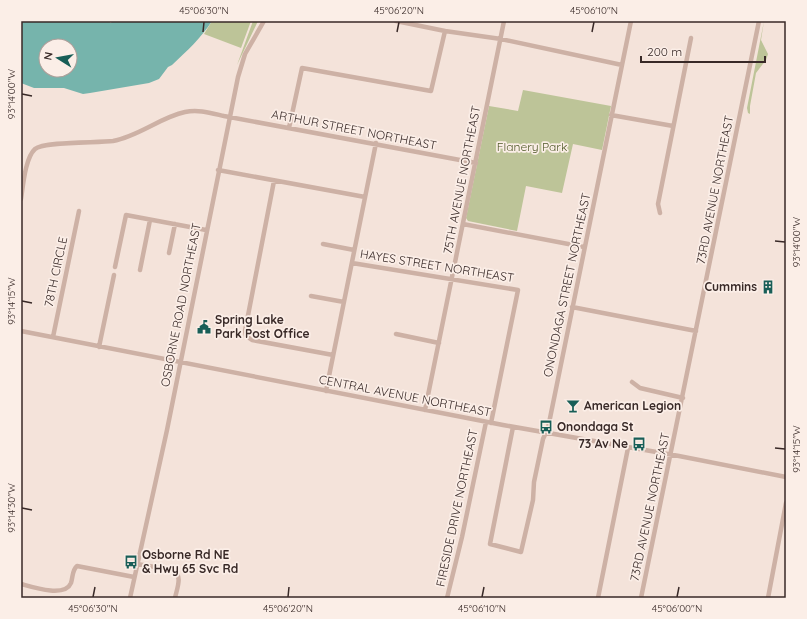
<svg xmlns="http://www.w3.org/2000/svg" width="807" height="619" font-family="Quicksand,sans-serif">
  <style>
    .green { fill: #bdc498 }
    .water { fill: #76b4ac; fill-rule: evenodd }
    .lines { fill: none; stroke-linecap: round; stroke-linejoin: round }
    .minor { stroke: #cdb1a5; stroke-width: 4.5 }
    .ticks { fill: none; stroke: #382927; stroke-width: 1.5 }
    .labels { text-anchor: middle; stroke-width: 3.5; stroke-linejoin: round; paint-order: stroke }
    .street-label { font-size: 12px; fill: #382927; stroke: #fbeee7 }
    .park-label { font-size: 12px; fill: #4f5928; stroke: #fbeee7 }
    .poi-label { font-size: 12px; font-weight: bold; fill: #382927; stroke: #fbeee7; text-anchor: start }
    .neatline { fill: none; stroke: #382927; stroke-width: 1.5 }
    .ticks-label { font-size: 10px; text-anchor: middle; fill: #382927 }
  </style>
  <rect width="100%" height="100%" fill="#f4e3da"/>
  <!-- green -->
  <path class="green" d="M212,21h39l-10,27 -37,-14z
    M253,21h5l-21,44z
    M764,21l-3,19 7,14 -2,6 -10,13 -6,33v8l-2,-1 -1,-5z
    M523,90l88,16 -9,44 -29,-6 -11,49 -36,-7 -9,45 -49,-10 -2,-3 23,-112 29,5z"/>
  <!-- water -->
  <path class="water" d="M21,21h87l3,2 1,-2h100c-11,17 -25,30 -40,44l-4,2 -9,12 -10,4 -59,10 -7,1 -19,-6h-30l-13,-5zM46,46h24v24h-24z"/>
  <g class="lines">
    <!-- minor -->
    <path class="minor" d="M396,21l49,10 56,8 121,26
      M611,115l62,11
      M289,128l13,-60 129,23 14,-60
      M218,170l147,27
      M274,181l-29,150 1,5 6,4 81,15
      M21,199c2,-12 4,-41 14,-50 9,-8 63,-6 78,-8 26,-5 48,-24 72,-29 13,-3 26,1 39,4l252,47
      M660,213l-2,-9 33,-166
      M463,224l121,23
      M323,244l31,6
      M169,253l6,-29
      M352,263l166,27 -27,133
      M115,267l11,-52 80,15
      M140,270l10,-50
      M311,296l33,6
      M572,307l124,24
      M21,331l482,94 176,31 107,21
      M396,334l43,9
      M53,337l26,-126
      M99,347l15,-72
      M632,382l8,6 43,10
      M326,391l50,-248
      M425,410l79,-389
      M513,427l-23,117 31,8 12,-52 1,-18 9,-43 5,-11 83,-407
      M137,564l36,6c10,6 4,18 2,28
      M21,584c11,3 44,14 50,-1 2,-6 1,-13 6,-17l57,11
      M130,598l37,-168 71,-353 7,-23 19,-33
      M447,598l15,-61 24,-115
      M598,598l30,-150
      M641,598l118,-577
      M768,598l18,-95"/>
  </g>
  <!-- ticks -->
  <path class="ticks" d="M203,32l1,-10M397,32l2,-10M592,32l2,-10M22,94l10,2M775,241l10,1M22,301l10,2M775,448l10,1M22,508l10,2M93,597l2,-10M288,597l1,-10M482,597l2,-10M677,597l2,-10"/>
  <!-- icons -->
  <defs>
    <g id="building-bare" transform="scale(1.08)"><path d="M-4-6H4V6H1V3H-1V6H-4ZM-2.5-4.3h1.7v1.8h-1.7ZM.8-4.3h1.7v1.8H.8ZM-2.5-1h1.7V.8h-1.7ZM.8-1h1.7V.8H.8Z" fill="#185e57" stroke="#fbeee7" stroke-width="2.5" paint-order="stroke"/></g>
    <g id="civic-bare" transform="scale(1.08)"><path d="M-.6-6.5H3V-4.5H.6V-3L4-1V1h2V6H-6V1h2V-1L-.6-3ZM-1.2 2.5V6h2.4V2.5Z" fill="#185e57" stroke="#fbeee7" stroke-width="2.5" paint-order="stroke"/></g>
    <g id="bar-bare" transform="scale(1.08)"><path d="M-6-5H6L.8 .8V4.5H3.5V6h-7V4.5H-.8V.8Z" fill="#185e57" stroke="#fbeee7" stroke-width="2.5" paint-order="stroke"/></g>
    <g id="bus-bare" transform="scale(1.08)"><path d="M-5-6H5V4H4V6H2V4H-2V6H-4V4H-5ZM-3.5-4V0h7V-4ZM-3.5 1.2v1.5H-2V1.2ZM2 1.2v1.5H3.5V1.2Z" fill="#185e57" stroke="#fbeee7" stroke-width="2.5" paint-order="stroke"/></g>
  </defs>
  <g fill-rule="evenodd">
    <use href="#building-bare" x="768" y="287"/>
    <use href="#civic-bare" x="204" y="327"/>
    <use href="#bar-bare" x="573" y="406"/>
    <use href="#bus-bare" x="546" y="427"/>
    <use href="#bus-bare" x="639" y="444"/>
    <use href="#bus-bare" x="131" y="562"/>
  </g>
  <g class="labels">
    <!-- street labels -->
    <g class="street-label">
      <text transform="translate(354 130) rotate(11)" y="4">ARTHUR STREET NORTHEAST</text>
      <text transform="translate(462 180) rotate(-79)" y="4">75TH AVENUE NORTHEAST</text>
      <text transform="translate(715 190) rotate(-79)" y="4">73RD AVENUE NORTHEAST</text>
      <text transform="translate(437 266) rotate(9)" y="4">HAYES STREET NORTHEAST</text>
      <text transform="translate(56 272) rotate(-78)" y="4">78TH CIRCLE</text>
      <text transform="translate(567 285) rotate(-78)" y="4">ONONDAGA STREET NORTHEAST</text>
      <text transform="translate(181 305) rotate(-79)" y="4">OSBORNE ROAD NORTHEAST</text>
      <text transform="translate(405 396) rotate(11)" y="4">CENTRAL AVENUE NORTHEAST</text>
      <text transform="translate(650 507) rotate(-78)" y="4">73RD AVENUE NORTHEAST</text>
      <text transform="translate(457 508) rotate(-78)" y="4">FIRESIDE DRIVE NORTHEAST</text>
    </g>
    <!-- park labels -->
    <g class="park-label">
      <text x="532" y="151">Flanery Park</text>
    </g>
    <!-- poi labels -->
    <g class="poi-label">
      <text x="757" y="291" text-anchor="end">Cummins</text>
      <text x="215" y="324">Spring Lake<tspan x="215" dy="14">Park Post Office</tspan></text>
      <text x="584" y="410">American Legion</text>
      <text x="557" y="431">Onondaga St</text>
      <text x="628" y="448" text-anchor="end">73 Av Ne</text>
      <text x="142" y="559">Osborne Rd NE<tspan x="142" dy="14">&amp; Hwy 65 Svc Rd</tspan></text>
    </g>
  </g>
  <!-- border -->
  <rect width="807" height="619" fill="none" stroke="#fbeee7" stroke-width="44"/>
  <!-- north arrow -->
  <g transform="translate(58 58) rotate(281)"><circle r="19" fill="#fbeee7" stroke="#ad9f9a"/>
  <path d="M0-3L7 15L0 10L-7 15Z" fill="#185e57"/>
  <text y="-6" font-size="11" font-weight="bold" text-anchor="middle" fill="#382927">N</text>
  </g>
  <!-- scale -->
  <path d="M641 56v6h124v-6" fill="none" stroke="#382927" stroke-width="2"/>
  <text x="647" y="56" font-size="12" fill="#382927" stroke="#fbeee7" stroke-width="3" paint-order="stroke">200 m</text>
  <rect x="22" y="22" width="763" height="575" class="neatline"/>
  <g class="ticks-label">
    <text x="204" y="14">45°06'30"N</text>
    <text x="399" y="14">45°06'20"N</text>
    <text x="594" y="14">45°06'10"N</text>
    <text transform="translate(11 94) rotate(-90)" y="4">93°14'00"W</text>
    <text transform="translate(796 242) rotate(-90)" y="4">93°14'00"W</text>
    <text transform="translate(11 301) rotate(-90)" y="4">93°14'15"W</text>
    <text transform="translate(796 449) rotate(-90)" y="4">93°14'15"W</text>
    <text transform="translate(11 508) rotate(-90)" y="4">93°14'30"W</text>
    <text x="93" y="612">45°06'30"N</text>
    <text x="288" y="612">45°06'20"N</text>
    <text x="482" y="612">45°06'10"N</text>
    <text x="677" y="612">45°06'00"N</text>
  </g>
</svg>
